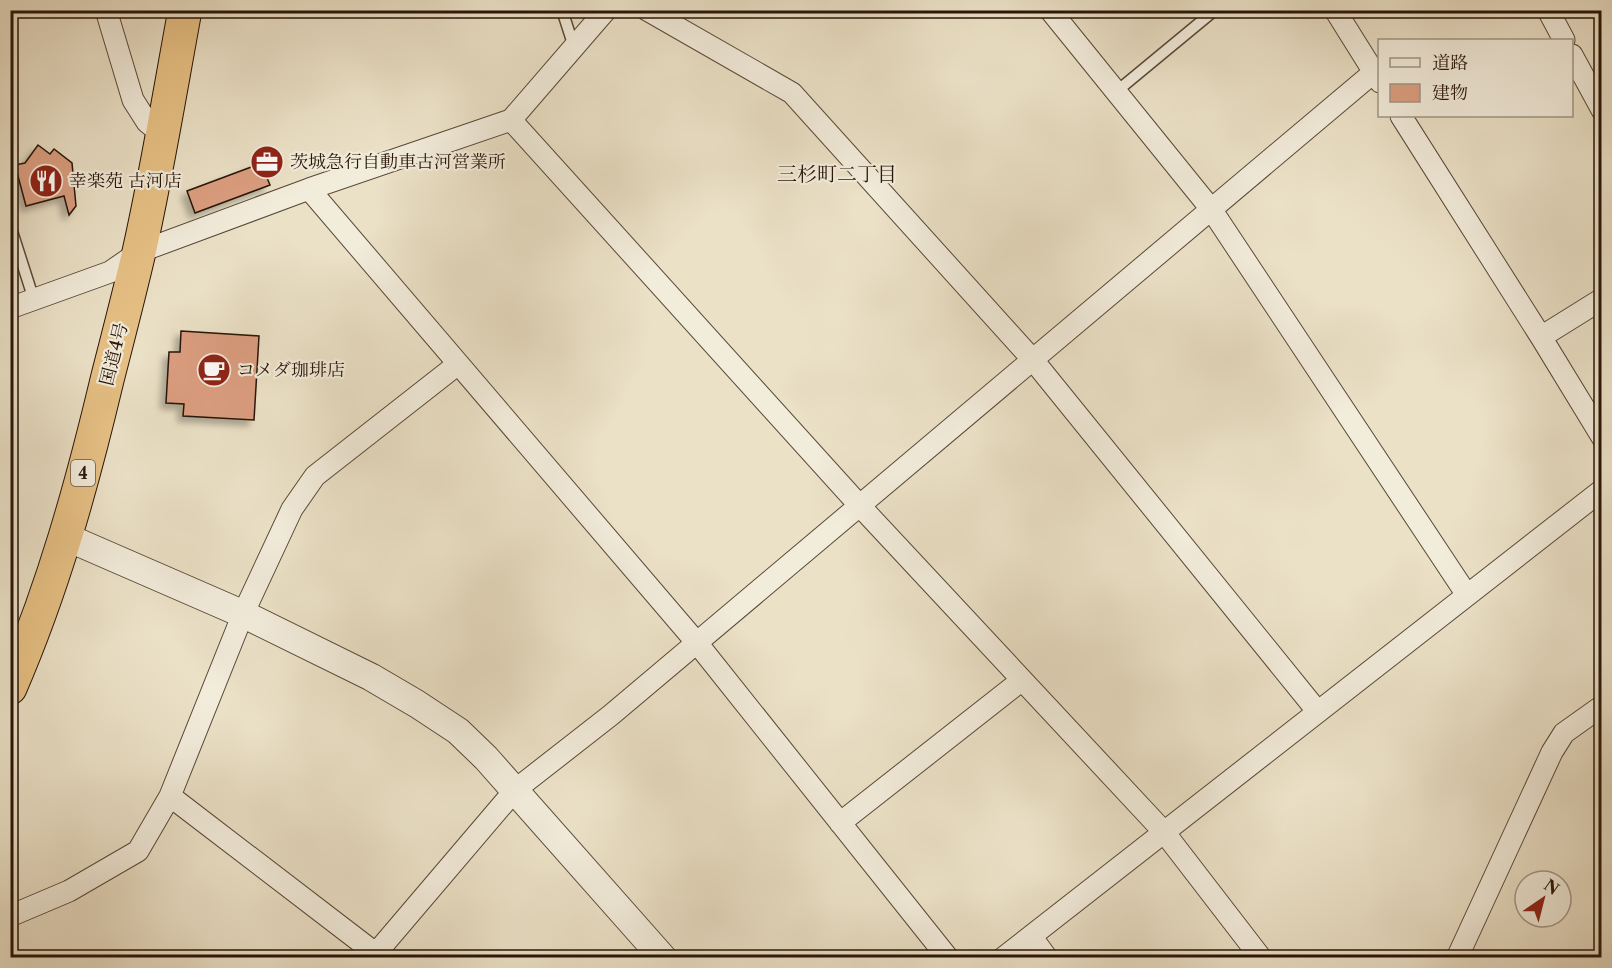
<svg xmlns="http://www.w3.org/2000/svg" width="1612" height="968" font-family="'Libre Caslon Text','Noto Serif JP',serif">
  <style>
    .building { fill: #db9e80; stroke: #281508; stroke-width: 1.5; filter: url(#shadow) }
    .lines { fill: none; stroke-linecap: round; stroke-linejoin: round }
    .service-casing { stroke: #594838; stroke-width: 13 }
    .minor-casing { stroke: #594838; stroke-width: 23 }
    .tertiary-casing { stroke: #594838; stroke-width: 29 }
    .trunk-casing { stroke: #281508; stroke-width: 35 }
    .service { stroke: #f2ecdb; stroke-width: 10 }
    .minor { stroke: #f2ecdb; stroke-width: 21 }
    .tertiary { stroke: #f2ecdb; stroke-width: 27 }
    .trunk { stroke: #e6c084; stroke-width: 33 }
    .labels { text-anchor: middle; stroke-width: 4.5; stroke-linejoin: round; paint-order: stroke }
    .shield { fill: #f2ecdb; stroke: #655647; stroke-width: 1.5 }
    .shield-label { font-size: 16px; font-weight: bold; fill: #281508 }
    .poi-label { font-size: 18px; fill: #281508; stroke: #f2ecdb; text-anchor: start }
    .street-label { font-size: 18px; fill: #281508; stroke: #f2ecdb }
    .neighbourhood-label { font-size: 20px; fill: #281508; stroke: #f2ecdb }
  </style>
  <defs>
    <filter id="shadow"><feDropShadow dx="-5.5" dy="5.5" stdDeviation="3" flood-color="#0004"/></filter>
  </defs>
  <rect width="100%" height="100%" fill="#ebe1c7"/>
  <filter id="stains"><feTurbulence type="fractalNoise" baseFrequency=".00333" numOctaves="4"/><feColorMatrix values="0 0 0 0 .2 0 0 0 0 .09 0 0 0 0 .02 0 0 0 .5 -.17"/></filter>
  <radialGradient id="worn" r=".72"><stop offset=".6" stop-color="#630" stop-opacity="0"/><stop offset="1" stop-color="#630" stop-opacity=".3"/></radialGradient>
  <!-- building -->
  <path class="building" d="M38,145l12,9 4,-5 18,14 4,43 -7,9 -5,-19 -38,10 -11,-41 10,-2z
    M270,160l4,10 -9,3 5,12 -75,28 -8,-22z
    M181,331l78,5 -5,84 -71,-4 1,-12 -18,-1 3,-51h11z"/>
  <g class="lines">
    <!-- service casing -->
    <g class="service-casing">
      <path id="service" d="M562,10l12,37
        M1117,91l98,-81
        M10,225l24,75"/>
    </g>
    <!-- minor casing -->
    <g class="minor-casing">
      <path id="minor" d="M106,10l27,90 14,22 16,13
        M647,10l145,83 241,267 285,352
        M1050,10l161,199 256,386
        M1335,10l45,72
        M1548,10l16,30
        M1572,55l30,55
        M1401,116l140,221 61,100
        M511,120l349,386 304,326 97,126
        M309,189l388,454 251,315
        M10,308l100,-36 29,-20 170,-63 202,-69 95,-110
        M1541,337l61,-38
        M170,796l205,157 4,5
        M840,823l182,-143
        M10,916l59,-25 69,-40 32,-55 73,-182 49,-105 23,-33 143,-112
        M1031,936l16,22
        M372,958l143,-168 96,-75 762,-642
        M1003,958l599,-468
        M1457,958l95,-206 12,-19 38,-27"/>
    </g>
    <!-- tertiary casing -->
    <g class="tertiary-casing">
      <path id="tertiary" d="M66,537l177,77 128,63 46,27 41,27 28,27 177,200"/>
    </g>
    <!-- trunk casing -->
    <g class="trunk-casing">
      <path id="trunk" d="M10,688c43,-99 72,-203 97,-308 11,-43 22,-85 32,-128 18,-80 31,-161 46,-242"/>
    </g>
    <!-- service -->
    <use href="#service" class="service"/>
    <!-- minor -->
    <use href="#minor" class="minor"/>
    <!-- tertiary -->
    <use href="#tertiary" class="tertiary"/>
    <!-- trunk -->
    <use href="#trunk" class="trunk"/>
  </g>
  <!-- icons -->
  <defs>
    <g id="office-disc" transform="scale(1.725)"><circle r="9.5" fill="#8f2418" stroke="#f2ecdb"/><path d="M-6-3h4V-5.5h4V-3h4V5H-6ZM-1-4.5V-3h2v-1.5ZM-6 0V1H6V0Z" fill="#fff"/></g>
    <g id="restaurant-disc" transform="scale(1.725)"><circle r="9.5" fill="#8f2418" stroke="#f2ecdb"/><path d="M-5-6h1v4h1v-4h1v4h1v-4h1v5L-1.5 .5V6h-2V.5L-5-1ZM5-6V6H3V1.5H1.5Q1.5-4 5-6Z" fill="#fff"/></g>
    <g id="cafe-disc" transform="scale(1.725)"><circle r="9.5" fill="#8f2418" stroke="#f2ecdb"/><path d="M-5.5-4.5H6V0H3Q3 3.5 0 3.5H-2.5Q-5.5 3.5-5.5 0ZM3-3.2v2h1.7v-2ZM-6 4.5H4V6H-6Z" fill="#fff"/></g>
  </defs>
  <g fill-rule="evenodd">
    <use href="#office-disc" x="267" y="162"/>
    <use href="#restaurant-disc" x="46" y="181"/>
    <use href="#cafe-disc" x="214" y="370"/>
  </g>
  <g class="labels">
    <!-- shield labels -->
    <rect class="shield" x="71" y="460" width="24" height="26" rx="4.5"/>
    <g class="shield-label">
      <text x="83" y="479">4</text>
    </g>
    <!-- poi labels -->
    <g class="poi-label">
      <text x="290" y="168">茨城急行自動車古河営業所</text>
      <text x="69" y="187">幸楽苑 古河店</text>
      <text x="237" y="376">コメダ珈琲店</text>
    </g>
    <!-- street labels -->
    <g class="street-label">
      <text transform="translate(114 354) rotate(-76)" y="6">国道4号</text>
    </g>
    <!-- neighbourhood labels -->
    <g class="neighbourhood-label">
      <text x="837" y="181">三杉町二丁目</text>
    </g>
  </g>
  <!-- margin -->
  <rect width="1612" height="968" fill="none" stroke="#ebe1c7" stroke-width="36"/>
  <rect x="12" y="12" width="1588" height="944" fill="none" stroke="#281508" stroke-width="3"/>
  <rect x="18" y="18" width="1576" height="932" fill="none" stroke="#281508" stroke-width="1.5"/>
  <!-- legend -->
  <rect x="1378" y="39" width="195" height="78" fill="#f2ecdb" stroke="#a19687" stroke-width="1.5"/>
  <rect x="1390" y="58" width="30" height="9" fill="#f2ecdb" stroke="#a19687" stroke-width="1.5"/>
  <text x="1432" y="69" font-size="18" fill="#281508">道路</text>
  <rect x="1390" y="84" width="30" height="18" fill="#db9e80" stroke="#a19687" stroke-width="1.5"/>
  <text x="1432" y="99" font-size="18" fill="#281508">建物</text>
  <!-- north arrow -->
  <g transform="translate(1543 899) rotate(35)"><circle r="28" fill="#f2ecdb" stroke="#a19687" stroke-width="1.5"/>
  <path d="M0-4.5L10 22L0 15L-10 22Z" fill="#8f2418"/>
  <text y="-9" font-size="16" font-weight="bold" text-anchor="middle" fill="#281508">N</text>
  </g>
  <rect width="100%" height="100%" filter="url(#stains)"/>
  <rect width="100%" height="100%" fill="url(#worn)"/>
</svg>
